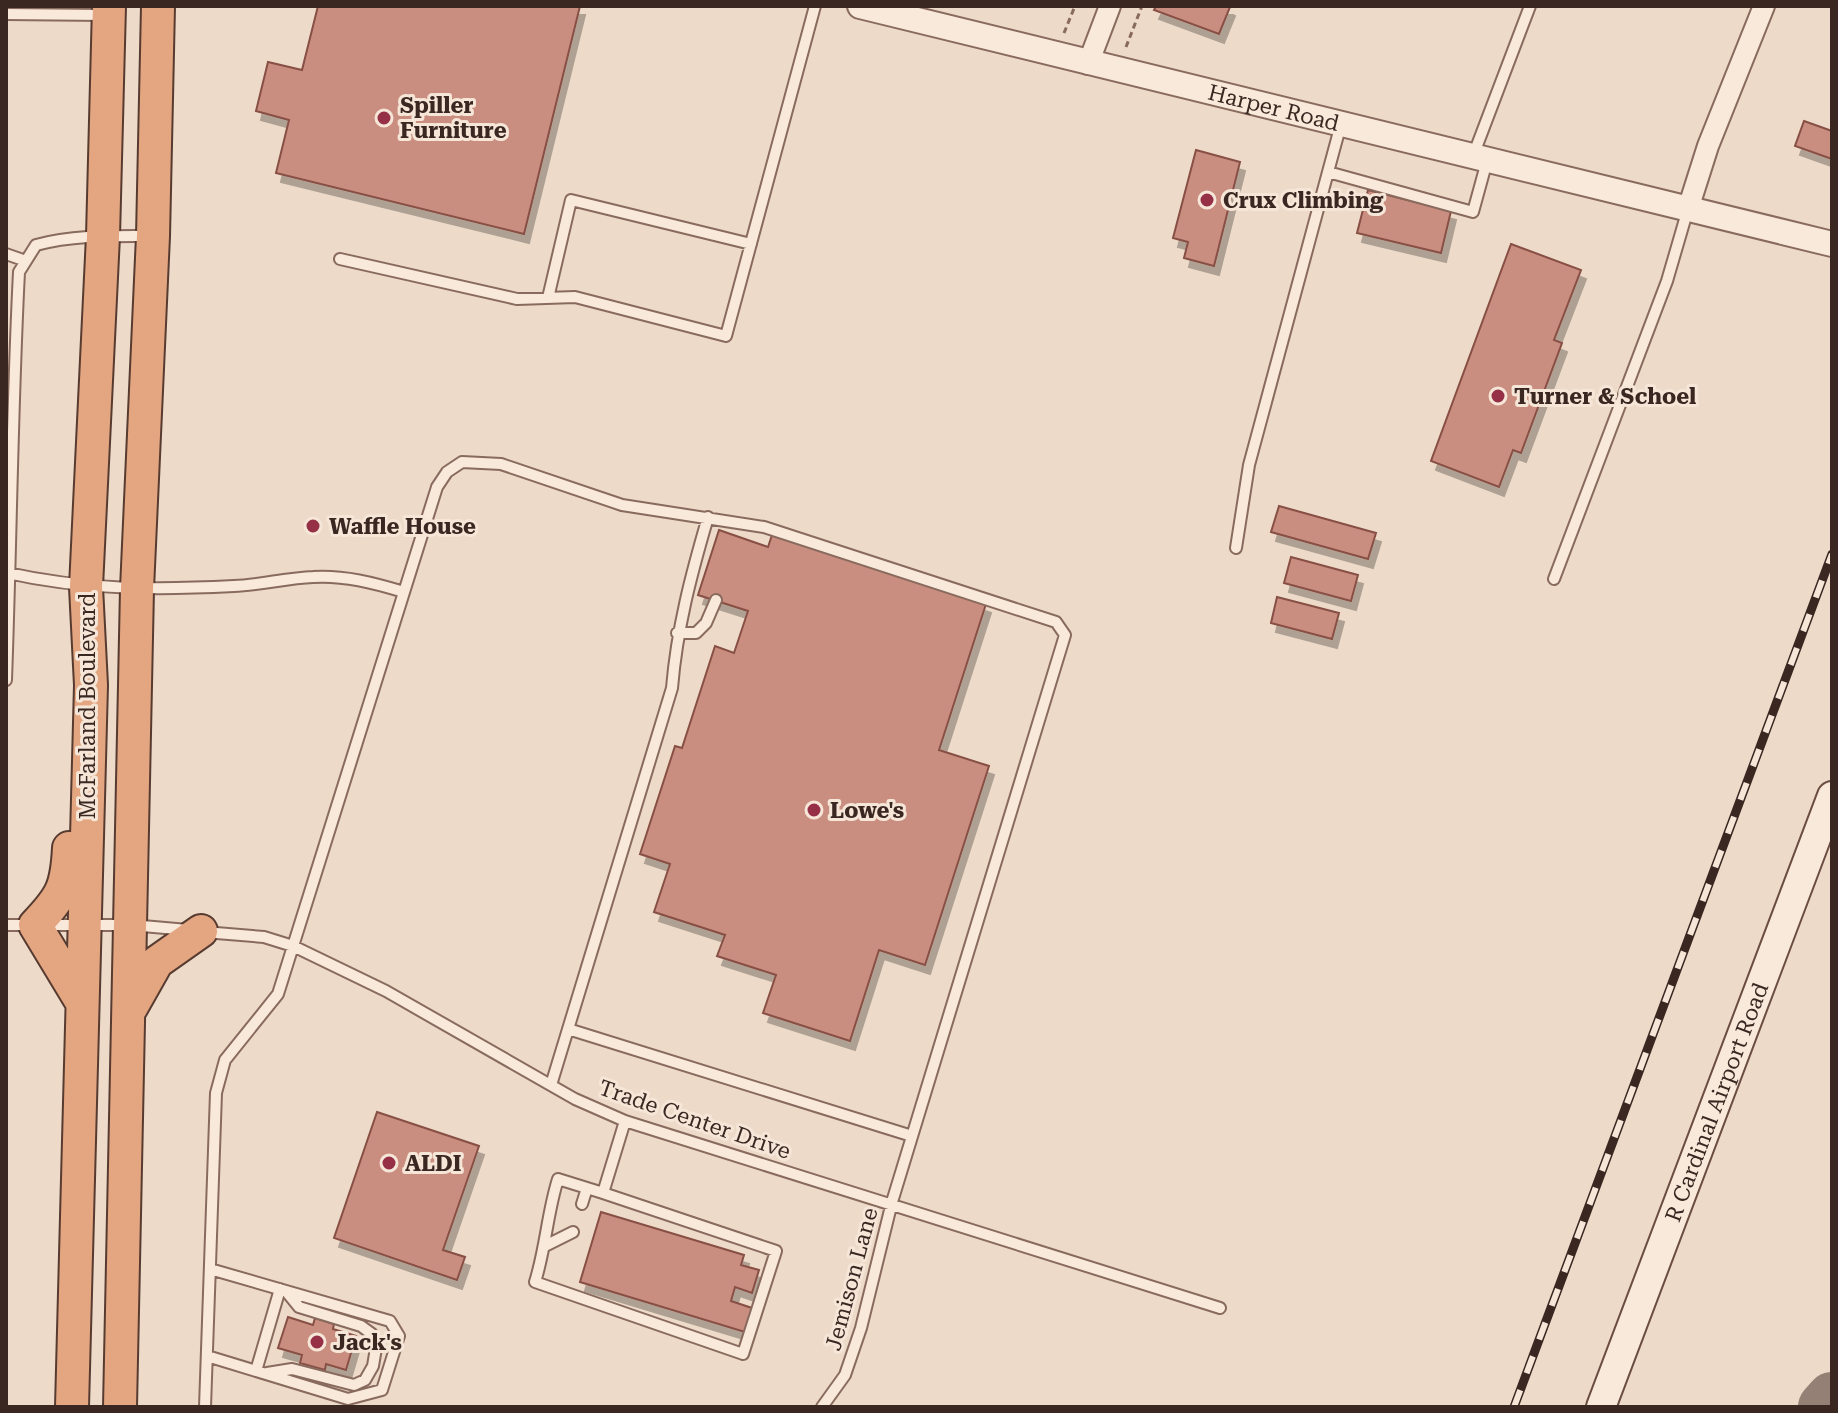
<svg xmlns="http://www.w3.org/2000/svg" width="1838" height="1413" font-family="'Roboto Serif',serif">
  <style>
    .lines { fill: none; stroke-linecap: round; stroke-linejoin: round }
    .taxiway { stroke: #948074; stroke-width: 52 }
    .building { fill: #ca8e80; stroke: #875044; stroke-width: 2; filter: url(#shadow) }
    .service-casing { stroke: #896b5e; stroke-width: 14 }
    .minor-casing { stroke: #896b5e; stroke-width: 24 }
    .tertiary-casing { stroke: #896b5e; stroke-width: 28 }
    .secondary-casing { stroke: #6b4c41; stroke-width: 32 }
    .trunk-casing { stroke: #573b31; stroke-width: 36 }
    .path { stroke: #896b5e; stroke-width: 3; stroke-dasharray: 6 4; stroke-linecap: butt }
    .service { stroke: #f8e9db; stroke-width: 10 }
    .minor { stroke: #f8e9db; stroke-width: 20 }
    .tertiary { stroke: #f8e9db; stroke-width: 24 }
    .secondary { stroke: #f8e9db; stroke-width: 28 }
    .trunk { stroke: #e3a680; stroke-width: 32 }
    .rail-casing { stroke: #3a2721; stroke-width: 9 }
    .rail { stroke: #f5e6d8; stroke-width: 6; stroke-dasharray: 18; stroke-linecap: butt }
    .poi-dot { fill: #953047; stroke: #f5e6d8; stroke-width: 3 }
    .labels { text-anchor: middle; stroke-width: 6; stroke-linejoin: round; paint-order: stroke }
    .poi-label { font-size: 22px; font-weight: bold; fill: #3a2721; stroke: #f5e6d8; text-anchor: start }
    .street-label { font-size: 22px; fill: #3a2721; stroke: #f5e6d8 }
  </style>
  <defs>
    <filter id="shadow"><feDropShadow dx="5" dy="9" stdDeviation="0" flood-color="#0004"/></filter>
  </defs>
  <rect width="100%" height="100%" fill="#eddac8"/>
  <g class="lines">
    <!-- taxiway -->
    <path class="taxiway" d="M1824,1407l8,-9"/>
  </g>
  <!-- building -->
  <path class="building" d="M318,6h262l-56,228 -248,-61 13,-53 -33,-9 12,-49 34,8z
    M1156,6h72l2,1 -11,27 -65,-24z
    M1804,121l28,10v28l-37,-13z
    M1196,150l44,12 -26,104 -30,-8 4,-16 -15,-4z
    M1368,190l83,21 -10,42 -84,-20z
    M1511,244l70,26 -27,70 8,3 -41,110 -8,-3 -14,37 -68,-26z
    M1279,506l97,27 -8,26 -97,-27z
    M719,530l49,17 4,-12 214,69 -47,146 50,16 -64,199 -46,-15 -29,91 -87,-28 13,-38 -59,-19 8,-21 -71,-23 16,-48 -30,-10 35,-108 7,2 33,-102 19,7 14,-42 -50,-16z
    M1291,557l67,18 -7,26 -67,-18z
    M1277,597l62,16 -7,26 -61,-16z
    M377,1112l102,34 -36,104 22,7 -8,23 -123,-42z
    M601,1212l143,43 -3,10 18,5 -7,23 -17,-6 -4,14 21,7 -7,24 -165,-50z
    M288,1317l25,8 2,-7 19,6 -1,5 23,7 -10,34 -20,-6 -1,6 -25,-7 2,-8 -24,-7z"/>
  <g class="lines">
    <!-- service casing -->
    <g class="service-casing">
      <path id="service" d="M6,14l98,1
        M1341,124l-13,48 145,40 14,-51
        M1473,156l57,-150
        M6,254l20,7
        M340,259l177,40 58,-2 151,39 89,-330
        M548,298l23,-98 180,44
        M1236,548l13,-83 79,-293
        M8,573c75,17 149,17 226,13 26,-1 53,-8 79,-9 31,-2 61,6 91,15
        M1554,579l113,-298 21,-72
        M677,633h19l10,-10 10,-23
        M6,680c5,-136 6,-272 13,-408l17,-27c37,-10 75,-9 113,-9
        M6,925h125l57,5
        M204,932l60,5 29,9 93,45 189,108 50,22 595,187
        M568,1029l344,107
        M551,1085l121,-397c5,-60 19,-113 36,-171
        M603,1193l173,58 -33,103 -208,-72c11,-35 12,-68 23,-103l45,14 22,-72
        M582,1204l5,-16
        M547,1245l26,-13
        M207,1356l141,43 34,-9 17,-54 -9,-15 -180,-52
        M256,1371l24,-82
        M267,1373l25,-4 62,16 11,-5 8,-14 3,-18 -4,-14 -11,-8 -62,-19 -13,-16
        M205,1407l11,-314 9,-33 53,-66 159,-507 10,-15 15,-10 39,2 121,41 142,22 292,95 9,13 -173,567 -31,126 -16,47 -23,32"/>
    </g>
    <!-- minor casing -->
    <g class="minor-casing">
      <path id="minor" d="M1088,64l22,-58
        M1688,209l20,-63 56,-140"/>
    </g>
    <!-- tertiary casing -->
    <g class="tertiary-casing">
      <g id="tertiary">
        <path id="s1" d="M860,6l972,238"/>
      </g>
    </g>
    <!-- secondary casing -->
    <g class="secondary-casing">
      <g id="secondary">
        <path id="s2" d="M1601,1407l231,-611"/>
      </g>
    </g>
    <!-- trunk casing -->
    <g class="trunk-casing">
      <path id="trunk" d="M69,848c-2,39 -7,49 -34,77l46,76
        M131,1008l26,-46 44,-31
        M72,1407l19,-722 -5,-98 17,-351 6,-230
        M120,1407l17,-818 16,-353 5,-230"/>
    </g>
    <!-- path -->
    <path class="path" d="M1064,33l11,-27
      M1126,47l16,-41"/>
    <!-- service -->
    <use href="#service" class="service"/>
    <!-- minor -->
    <use href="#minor" class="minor"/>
    <!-- tertiary -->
    <use href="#tertiary" class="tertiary"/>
    <!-- secondary -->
    <use href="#secondary" class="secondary"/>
    <!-- trunk -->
    <use href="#trunk" class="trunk"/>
    <!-- rail casing -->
    <g class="rail-casing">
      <path id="rail" d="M1514,1407l318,-853"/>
    </g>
    <!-- rail -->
    <use href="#rail" class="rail"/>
  </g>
  <!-- markers -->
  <g class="poi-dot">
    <circle cx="384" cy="118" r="8"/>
    <circle cx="1207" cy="200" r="8"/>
    <circle cx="1498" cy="396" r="8"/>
    <circle cx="313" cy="526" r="8"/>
    <circle cx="814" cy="810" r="8"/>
    <circle cx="389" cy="1163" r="8"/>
    <circle cx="317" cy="1342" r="8"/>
  </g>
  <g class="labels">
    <!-- poi labels -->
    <g class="poi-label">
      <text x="400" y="113">Spiller<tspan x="400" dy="25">Furniture</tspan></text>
      <text x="1223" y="208">Crux Climbing</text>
      <text x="1514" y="404">Turner &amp; Schoel</text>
      <text x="329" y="534">Waffle House</text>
      <text x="830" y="818">Lowe's</text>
      <text x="405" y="1171">ALDI</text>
      <text x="333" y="1350">Jack's</text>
    </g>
    <!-- street labels -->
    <g class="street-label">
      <text dy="8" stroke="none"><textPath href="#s1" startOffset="426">Harper Road</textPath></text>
      <text transform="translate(87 706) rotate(-90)" y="8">McFarland Boulevard</text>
      <text dy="8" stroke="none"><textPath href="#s2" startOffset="326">R Cardinal Airport Road</textPath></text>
      <text transform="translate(695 1119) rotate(19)" y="8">Trade Center Drive</text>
      <text transform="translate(851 1279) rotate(-75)" y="8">Jemison Lane</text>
    </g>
  </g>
  <!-- border -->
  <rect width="1838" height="1413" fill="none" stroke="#3a2721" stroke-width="16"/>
</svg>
